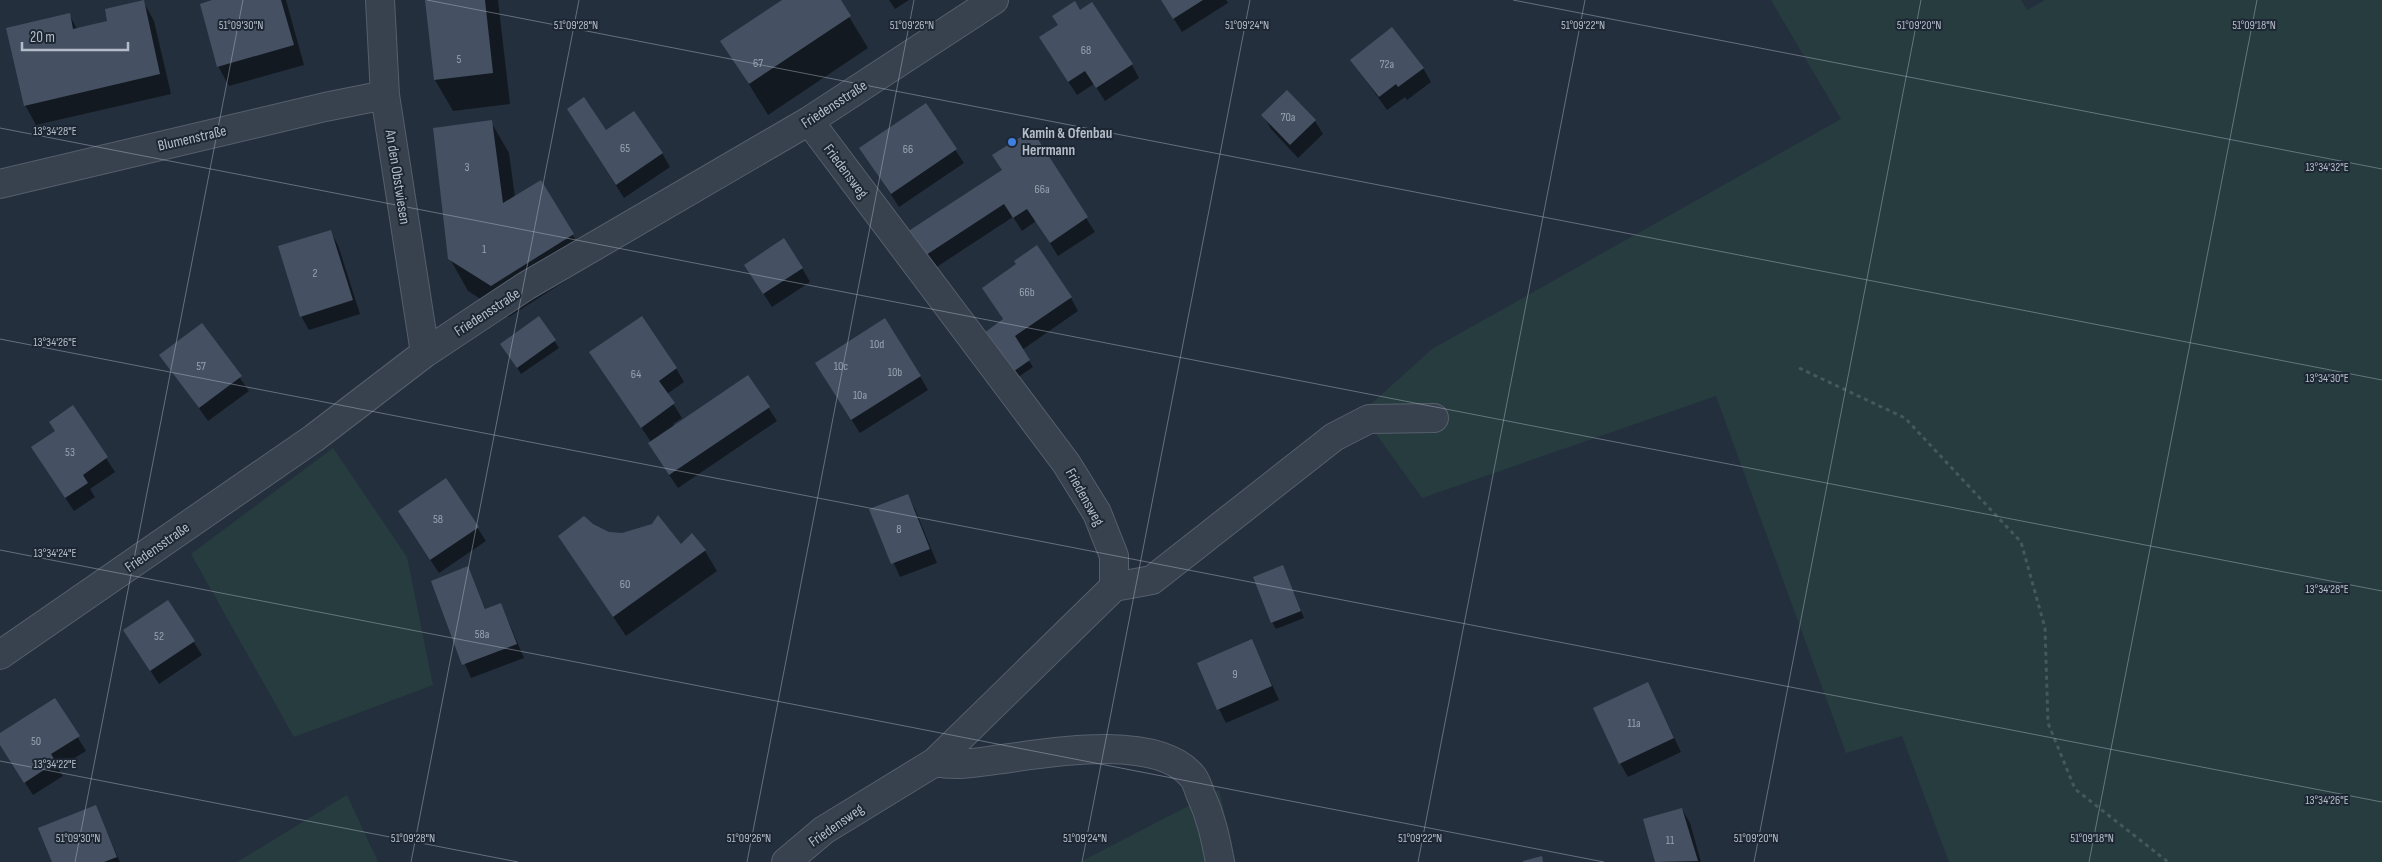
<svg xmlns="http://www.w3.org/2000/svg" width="2382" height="862" font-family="'Sofia Sans Condensed',sans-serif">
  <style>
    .green { fill: #263c3f }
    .shadow { fill: #0007 }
    .building { fill: #455162 }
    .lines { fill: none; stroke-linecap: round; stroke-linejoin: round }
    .minor-casing { stroke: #565f6c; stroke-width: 30 }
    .path { stroke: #44595c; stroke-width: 3; stroke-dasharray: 4 4; stroke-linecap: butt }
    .minor { stroke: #38414e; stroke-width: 28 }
    .ticks { fill: none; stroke: #b4bcc9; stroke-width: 1; stroke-opacity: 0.45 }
    .shop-dot { fill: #3f7fe0; stroke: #1d2633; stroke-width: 2 }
    .labels { text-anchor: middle; stroke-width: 4; stroke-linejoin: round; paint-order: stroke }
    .number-label { font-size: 12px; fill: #98a1af }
    .street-label { font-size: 15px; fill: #b4bcc9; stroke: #1d2633 }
    .poi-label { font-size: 15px; font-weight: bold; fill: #b4bcc9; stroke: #1d2633; text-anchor: start }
    .ticks-label { font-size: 12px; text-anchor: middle; fill: #b4bcc9; stroke: #1d2633; stroke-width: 4; stroke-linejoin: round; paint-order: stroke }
  </style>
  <rect width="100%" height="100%" fill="#242f3e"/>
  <!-- green -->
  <path class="green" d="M1771,0h250l6,10 18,-10h337v862h-433l-47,-126 -56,17 -130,-357 -294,102 -61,-85 71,-64 409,-230z
    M333,448l74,109 26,128 -139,52 -103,-183z
    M1219,790l17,72h-156z
    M347,795l31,67h-141z"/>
  <!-- shadow -->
  <path class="shadow" d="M216,0h70l18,65 -75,21 -11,-20z
    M426,0h72l12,104 -57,7 -18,-31z
    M785,0h54l29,48 -100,67 -46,-74z
    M889,0h20l-14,9z
    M1162,0h64l2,3 -46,29z
    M143,1l11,20 17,73 -135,31 -11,-20 44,-91 8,15 32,-7z
    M1080,12l52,53 7,13 -34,23 -11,-17 -17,11 -29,-44z
    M1352,61l71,7 8,14 -24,18 -2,-3 -18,13z
    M925,104l39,59 -65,44 -38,-58z
    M1263,115l52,6 8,13 -25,24 -27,-29z
    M491,122l18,31 6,44 57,37 18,31 -81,52 -41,-26 -18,-32z
    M606,132l56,21 8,14 -46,31 -35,-55z
    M1031,132l64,100 -37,24 -22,-35 -14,10 -9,-14 -81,53 -16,-24 87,-75z
    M330,231l8,14 22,69 -51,16 -8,-14z
    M1017,265l54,33 7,13 -56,39 11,17 -22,15 -7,-61 -21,-33z
    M802,268l8,14 -38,25 -18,-28z
    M539,318l20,30 -38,26 -15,-23z
    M202,324l47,67 -41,30 -47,-66z
    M590,352l86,16 8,14 -17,12 15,24 -9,6 1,2 74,-50 29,45 -99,67 -21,-31 -6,-15z
    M920,376l8,14 -68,43 -36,-56z
    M73,407l42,65 -25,17 5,8 -21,14 -34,-51z
    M446,480l40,61 -47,32 -32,-48z
    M907,495l8,14 22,54 -37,14 -30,-67z
    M592,525l16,8 72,13 12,-11 13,16 12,20 -91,65 -67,-100z
    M1283,566l21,52 -28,11 -4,-7z
    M468,568l18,42 15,-6 23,54 -53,20 -23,-53z
    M168,602l34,53 -43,29 -26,-40z
    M1252,640l27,60 -53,23 -7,-14z
    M1648,683l33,69 -53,25 -8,-14z
    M55,700l31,51 -28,17 5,8 -30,19 -33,-51v-10z
    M95,806l25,56h-67z
    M1682,809l8,14 11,39h-45l-12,-42z"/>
  <!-- building -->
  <path class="building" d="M144,0l16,74 -136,32 -18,-78 64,-15 3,16 34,-8 -2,-12z
    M212,0h69l13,45 -77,22 -17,-63z
    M425,0h60l8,73 -59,7z
    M782,0h59l10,16 -102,68 -29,-43z
    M1161,0h42l-30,19z
    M1075,1l5,9 12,-8 41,62 -37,24 -11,-17 -17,11 -29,-45 19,-12 -6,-9z
    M1392,27l32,41 -26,19 -2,-3 -17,13 -29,-37z
    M1287,90l29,30 -26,25 -29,-30z
    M584,97l22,33 28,-19 29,42 -47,32 -49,-76z
    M926,103l31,46 -66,45 -32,-46z
    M492,120l11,83 38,-23 33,54 -83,52 -43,-27 -15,-131z
    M1032,130l56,87 -38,26 -23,-34 -14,9 -9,-14 -81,53 -16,-25 95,-62 -10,-15z
    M331,230l22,70 -53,17 -22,-71z
    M784,238l19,30 -40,26 -19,-29z
    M1037,245l35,52 -57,39 15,24 -23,16 -27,-40 23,-17 -21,-31 34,-24 -2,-3z
    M539,316l17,24 -39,28 -17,-24z
    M642,316l35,52 -18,13 16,22 -34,25 -52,-76z
    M885,318l36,58 -70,44 -36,-57z
    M202,323l40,53 -43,32 -40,-53z
    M748,375l22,32 -101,68 -21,-32z
    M73,405l35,52 -25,18 5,8 -23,15 -34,-51 24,-16 -6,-9z
    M446,478l33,49 -49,33 -32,-49z
    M908,494l22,55 -39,15 -22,-55z
    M658,515l23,29 11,-11 14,17 -93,67 -55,-81 26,-20 9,8 16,8 13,1 30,-9z
    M1283,565l18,46 -30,12 -18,-46z
    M468,566l17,43 16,-6 16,41 -55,21 -31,-84z
    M168,600l27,41 -45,30 -27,-41z
    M1252,639l20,47 -55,24 -20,-47z
    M1648,682l26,56 -55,26 -26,-56z
    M55,698l25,38 -29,18 5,8 -32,21 -24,-38v-12z
    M96,805l21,52 -13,5h-52l-14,-34z
    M1682,808l16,53 -43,1 -12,-43z
    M1542,856l1,6h-20v-1z"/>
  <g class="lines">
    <!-- minor casing -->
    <g class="minor-casing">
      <path id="minor" d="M380,0l5,95 40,258
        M0,184l325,-77 60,-12
        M1114,587l38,-7 182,-143 35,-18 65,-1
        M0,655l314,-217 111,-85 101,-67 283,-165 185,-121
        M935,762c25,5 49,-1 75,-4 47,-7 148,-23 182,18 4,4 6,12 8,17 11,24 15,43 20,69
        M786,862l38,-32 111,-68 179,-175v-31l-17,-43 -31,-50 -257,-342"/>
    </g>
    <!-- path -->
    <path class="path" d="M1799,368l106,50 116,124 24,86 3,95 27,66 93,73"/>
    <!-- minor -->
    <use href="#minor" class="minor"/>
  </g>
  <!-- ticks -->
  <path class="ticks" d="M427,0l1955,380M1513,0l869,169M0,128l2382,463M0,339l2382,463M0,550l1604,312M0,761l518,101M75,862l168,-862M411,862l168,-862M747,862l167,-862M1082,862l168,-862M1418,862l167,-862M1754,862l167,-862M2089,862l168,-862"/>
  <!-- markers -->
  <circle class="shop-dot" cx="1012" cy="142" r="5"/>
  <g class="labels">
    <!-- number labels -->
    <g class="number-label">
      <text x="1086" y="54">68</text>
      <text x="459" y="63">5</text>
      <text x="758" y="67">67</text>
      <text x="1387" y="68">72a</text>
      <text x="1288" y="121">70a</text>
      <text x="625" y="152">65</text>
      <text x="908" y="153">66</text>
      <text x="467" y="171">3</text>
      <text x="1042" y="193">66a</text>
      <text x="484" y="253">1</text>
      <text x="315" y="277">2</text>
      <text x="1027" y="296">66b</text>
      <text x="877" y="348">10d</text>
      <text x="201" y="370">57</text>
      <text x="841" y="370">10c</text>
      <text x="895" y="376">10b</text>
      <text x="636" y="378">64</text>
      <text x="860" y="399">10a</text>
      <text x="70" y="456">53</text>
      <text x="438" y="523">58</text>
      <text x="899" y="533">8</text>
      <text x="625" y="588">60</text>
      <text x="482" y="638">58a</text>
      <text x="159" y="640">52</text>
      <text x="1235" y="678">9</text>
      <text x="1634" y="727">11a</text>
      <text x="36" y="745">50</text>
      <text x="1670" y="844">11</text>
    </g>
    <!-- street labels -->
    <g class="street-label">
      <text transform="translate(834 104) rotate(-33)" y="5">Friedensstraße</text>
      <text transform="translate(192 138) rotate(-13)" y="5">Blumenstraße</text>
      <text transform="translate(846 171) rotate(53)" y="5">Friedensweg</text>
      <text transform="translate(398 177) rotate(81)" y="5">An den Obstwiesen</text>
      <text transform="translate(487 312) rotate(-33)" y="5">Friedensstraße</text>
      <text transform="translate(1085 497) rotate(61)" y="5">Friedensweg</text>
      <text transform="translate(157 547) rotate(-35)" y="5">Friedensstraße</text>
      <text transform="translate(836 825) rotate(-35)" y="5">Friedensweg</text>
    </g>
    <!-- poi labels -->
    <g class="poi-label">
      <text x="1022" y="138">Kamin &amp; Ofenbau<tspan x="1022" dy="17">Herrmann</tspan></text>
    </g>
  </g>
  <g class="ticks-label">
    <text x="241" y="29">51°09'30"N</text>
    <text x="576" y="29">51°09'28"N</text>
    <text x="912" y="29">51°09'26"N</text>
    <text x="1247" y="29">51°09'24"N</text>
    <text x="1583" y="29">51°09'22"N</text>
    <text x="1919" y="29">51°09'20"N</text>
    <text x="2254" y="29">51°09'18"N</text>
    <text x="55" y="135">13°34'28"E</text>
    <text x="2327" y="171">13°34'32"E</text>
    <text x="55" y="346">13°34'26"E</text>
    <text x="2327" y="382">13°34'30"E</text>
    <text x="55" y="557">13°34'24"E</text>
    <text x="2327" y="593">13°34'28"E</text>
    <text x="55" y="768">13°34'22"E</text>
    <text x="2327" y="804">13°34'26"E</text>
    <text x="78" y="842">51°09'30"N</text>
    <text x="413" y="842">51°09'28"N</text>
    <text x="749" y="842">51°09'26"N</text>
    <text x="1085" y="842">51°09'24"N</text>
    <text x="1420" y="842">51°09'22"N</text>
    <text x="1756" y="842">51°09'20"N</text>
    <text x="2092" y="842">51°09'18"N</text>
  </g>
  <!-- scale -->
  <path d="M22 42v8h106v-8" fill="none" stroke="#b4bcc9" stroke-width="2.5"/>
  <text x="30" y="42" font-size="15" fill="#b4bcc9" stroke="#1d2633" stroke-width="4" paint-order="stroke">20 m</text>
</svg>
